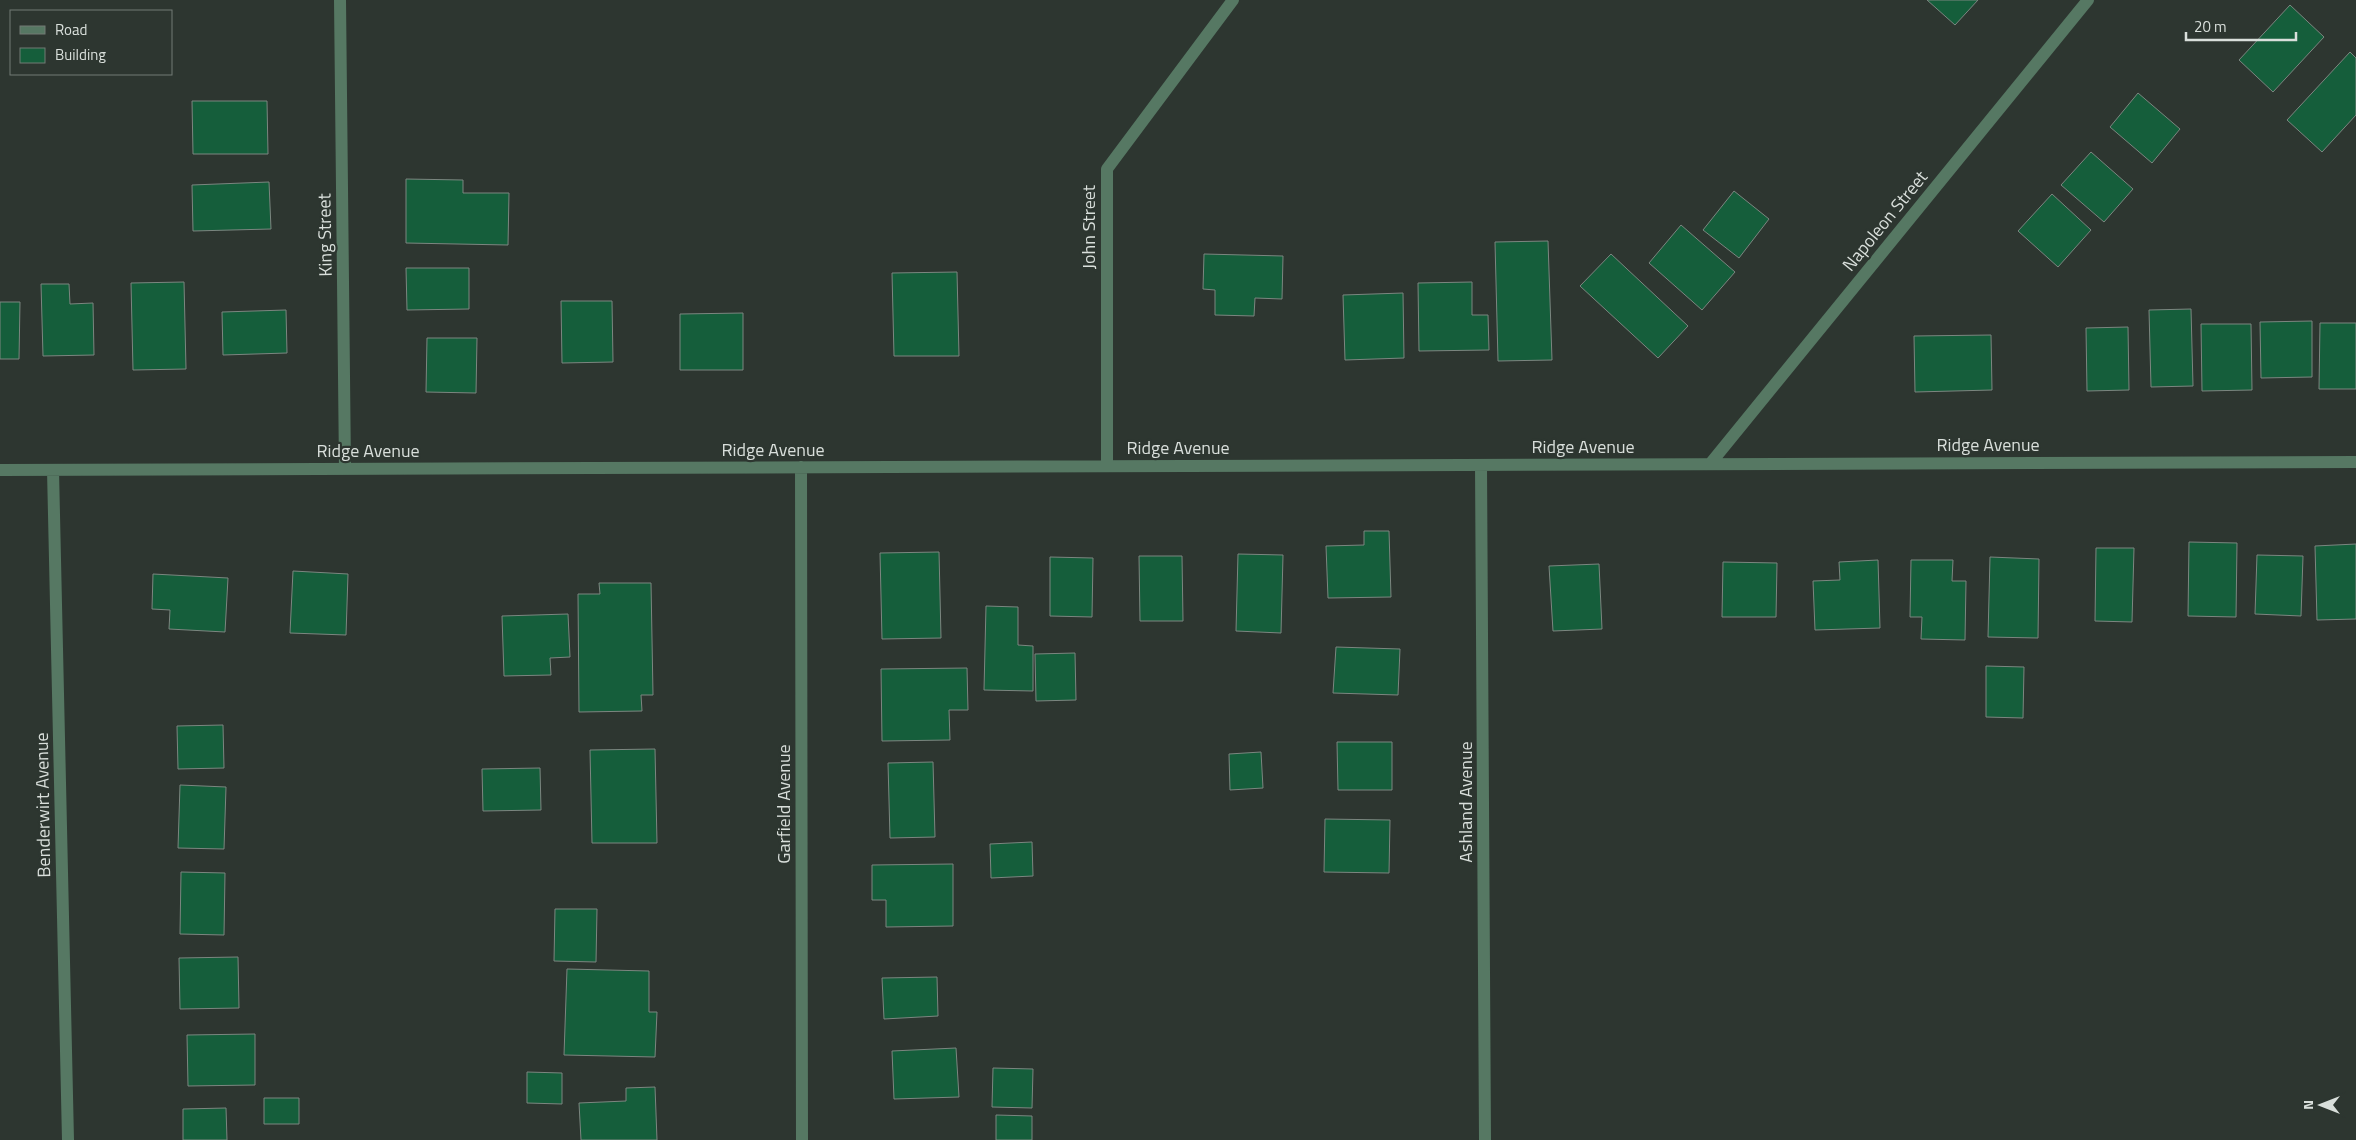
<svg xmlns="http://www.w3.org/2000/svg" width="2356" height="1140" font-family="'Titillium Web',sans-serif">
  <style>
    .building { fill: #155e3b; stroke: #7c8680 }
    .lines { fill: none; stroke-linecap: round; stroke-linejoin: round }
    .minor { stroke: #567863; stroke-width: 12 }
    .labels { text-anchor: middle; stroke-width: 4.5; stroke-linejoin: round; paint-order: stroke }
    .street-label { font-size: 18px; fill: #d9dfdb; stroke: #2d3630 }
  </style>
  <rect width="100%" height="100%" fill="#2d3630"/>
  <!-- building -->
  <path class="building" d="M1927,0h51l-23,25z
    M2290,5l34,32 -51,55 -34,-32z
    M2350,52l6,6v57l-34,37 -35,-32z
    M2138,93l42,36 -28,34 -42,-36z
    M192,101h75l1,53h-75z
    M2091,152l42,37 -29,33 -43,-37z
    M406,179l57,1v13h46l-1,52 -102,-2z
    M269,182l2,47 -78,2 -1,-46z
    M1734,191l35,28 -30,39 -36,-28z
    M2052,194l39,36 -33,37 -40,-36z
    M1681,225l54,47 -33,38 -53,-47z
    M1548,241l4,119 -54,1 -3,-119z
    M1204,254l79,2 -1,43 -27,-1 -1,18 -39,-1v-25l-12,-1z
    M1611,254l77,72 -30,32 -78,-72z
    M406,268h63v41l-62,1z
    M957,272l2,84h-65l-2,-83z
    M184,282l2,87 -53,1 -2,-87z
    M1472,282v33h16l1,35 -70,1 -1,-68z
    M41,284h28l1,20 23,-1 1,52 -51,1z
    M1403,293l1,65 -59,2 -2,-65z
    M561,301h51l1,61 -51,1z
    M0,302h20l-1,57h-19z
    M2191,309l2,77 -42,1 -2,-77z
    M286,310l1,43 -64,2 -1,-43z
    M743,313v57h-63v-56z
    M2312,321v56l-51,1 -1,-56z
    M2320,323h36v66h-37z
    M2201,324h50l1,66 -50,1z
    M2128,327l1,63 -42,1 -1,-63z
    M1991,335l1,55 -77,2 -1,-56z
    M427,338h50l-1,55 -50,-1z
    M1364,531h25l2,66 -63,1 -2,-52 38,-1z
    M2189,542l48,1 -1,74 -48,-1z
    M2356,544v75l-39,1 -2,-74z
    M2096,548h38l-2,74 -37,-1z
    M939,552l2,86 -59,1 -2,-86z
    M1238,554l45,1 -2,78 -45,-2z
    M2257,555l46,1 -2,60 -46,-2z
    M1139,556h43l1,65h-43z
    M1050,557l43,1 -1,59 -42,-1z
    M1990,557l49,2 -1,79 -50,-1z
    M1878,560l2,68 -65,2 -2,-49 27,-1 -1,-18z
    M1911,560h42l-1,21h14l-1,59 -44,-1 1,-22h-12z
    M1723,562l54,1 -1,54h-54z
    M1599,564l3,65 -49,2 -4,-65z
    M293,571l55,3 -2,61 -56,-2z
    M153,574l75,4 -3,54 -56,-3 1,-19 -18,-1z
    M599,583h52l2,112h-12l1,16 -63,1 -1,-118h22z
    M986,606l32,1v38l15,1v45l-49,-1z
    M568,614l2,43 -20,1 1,17 -47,1 -2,-60z
    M1336,647l64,2 -2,46 -65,-2z
    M1075,653l1,47 -40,1 -1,-47z
    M1986,666l38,1 -1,51 -37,-1z
    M967,668l1,42h-19l1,30 -68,1 -1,-72z
    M223,725l1,43 -46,1 -1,-43z
    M1337,742h55v48h-54z
    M655,749l2,94h-65l-2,-93z
    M1261,752l2,36 -33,2 -1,-36z
    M933,762l2,75 -45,1 -2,-75z
    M540,768l1,42 -58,1 -1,-42z
    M180,785l46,2 -2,62 -46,-1z
    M1325,819l65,1 -1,53 -65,-1z
    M1032,842l1,34 -42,2 -1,-34z
    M953,864v62l-67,1v-27h-14v-35z
    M181,872l44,1 -1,62 -44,-1z
    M555,909h42l-1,53 -42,-1z
    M238,957l1,51 -59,1 -1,-51z
    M567,969l82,2v41h8l-2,45 -91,-2z
    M937,977l1,39 -54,3 -2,-41z
    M255,1034v51l-67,1 -1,-51z
    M956,1048l3,49 -65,2 -2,-48z
    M993,1068l40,1 -1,39 -40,-1z
    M527,1072l35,1v31l-35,-1z
    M655,1087l2,53h-76l-2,-37 47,-2v-13z
    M264,1098h35v26h-35z
    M226,1108l1,32h-44v-31z
    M996,1115l36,1v24h-36z"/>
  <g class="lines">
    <!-- minor -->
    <path class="minor" d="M340,0l5,469
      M1710,464l378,-464
      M1481,465l4,675
      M1107,466v-297l126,-169
      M801,467l1,673
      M0,470l2356,-8
      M53,470l15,670"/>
  </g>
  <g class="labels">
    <!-- street labels -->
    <g class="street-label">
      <text transform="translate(1885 221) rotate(-51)" y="6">Napoleon Street</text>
      <text transform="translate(1089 227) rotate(-90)" y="6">John Street</text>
      <text transform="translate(325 235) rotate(-91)" y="6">King Street</text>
      <text x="1988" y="451">Ridge Avenue</text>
      <text x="1583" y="453">Ridge Avenue</text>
      <text x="1178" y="454">Ridge Avenue</text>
      <text x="773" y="456">Ridge Avenue</text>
      <text x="368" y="457">Ridge Avenue</text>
      <text transform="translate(1466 802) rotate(-90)" y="6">Ashland Avenue</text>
      <text transform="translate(784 804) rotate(-90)" y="6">Garfield Avenue</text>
      <text transform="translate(43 805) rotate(-91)" y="6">Benderwirt Avenue</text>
    </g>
  </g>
  <!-- legend -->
  <rect x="10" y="10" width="162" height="65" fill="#2d3630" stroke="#727a74"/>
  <rect x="20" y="26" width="25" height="8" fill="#567863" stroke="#727a74"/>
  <text x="55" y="35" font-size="15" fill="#d9dfdb">Road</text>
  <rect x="20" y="48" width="25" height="15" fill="#155e3b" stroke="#727a74"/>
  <text x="55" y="60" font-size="15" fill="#d9dfdb">Building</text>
  <!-- north arrow -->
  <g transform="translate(2321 1105) rotate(270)" stroke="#2d3630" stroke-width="4" paint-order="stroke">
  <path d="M0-4L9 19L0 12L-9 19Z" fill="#d9dfdb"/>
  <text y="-8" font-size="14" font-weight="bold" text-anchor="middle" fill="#d9dfdb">N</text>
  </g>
  <!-- scale -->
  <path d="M2186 32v8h110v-8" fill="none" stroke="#d9dfdb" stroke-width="2.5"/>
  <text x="2194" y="32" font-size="15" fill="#d9dfdb" stroke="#2d3630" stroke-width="4" paint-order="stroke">20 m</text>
</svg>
